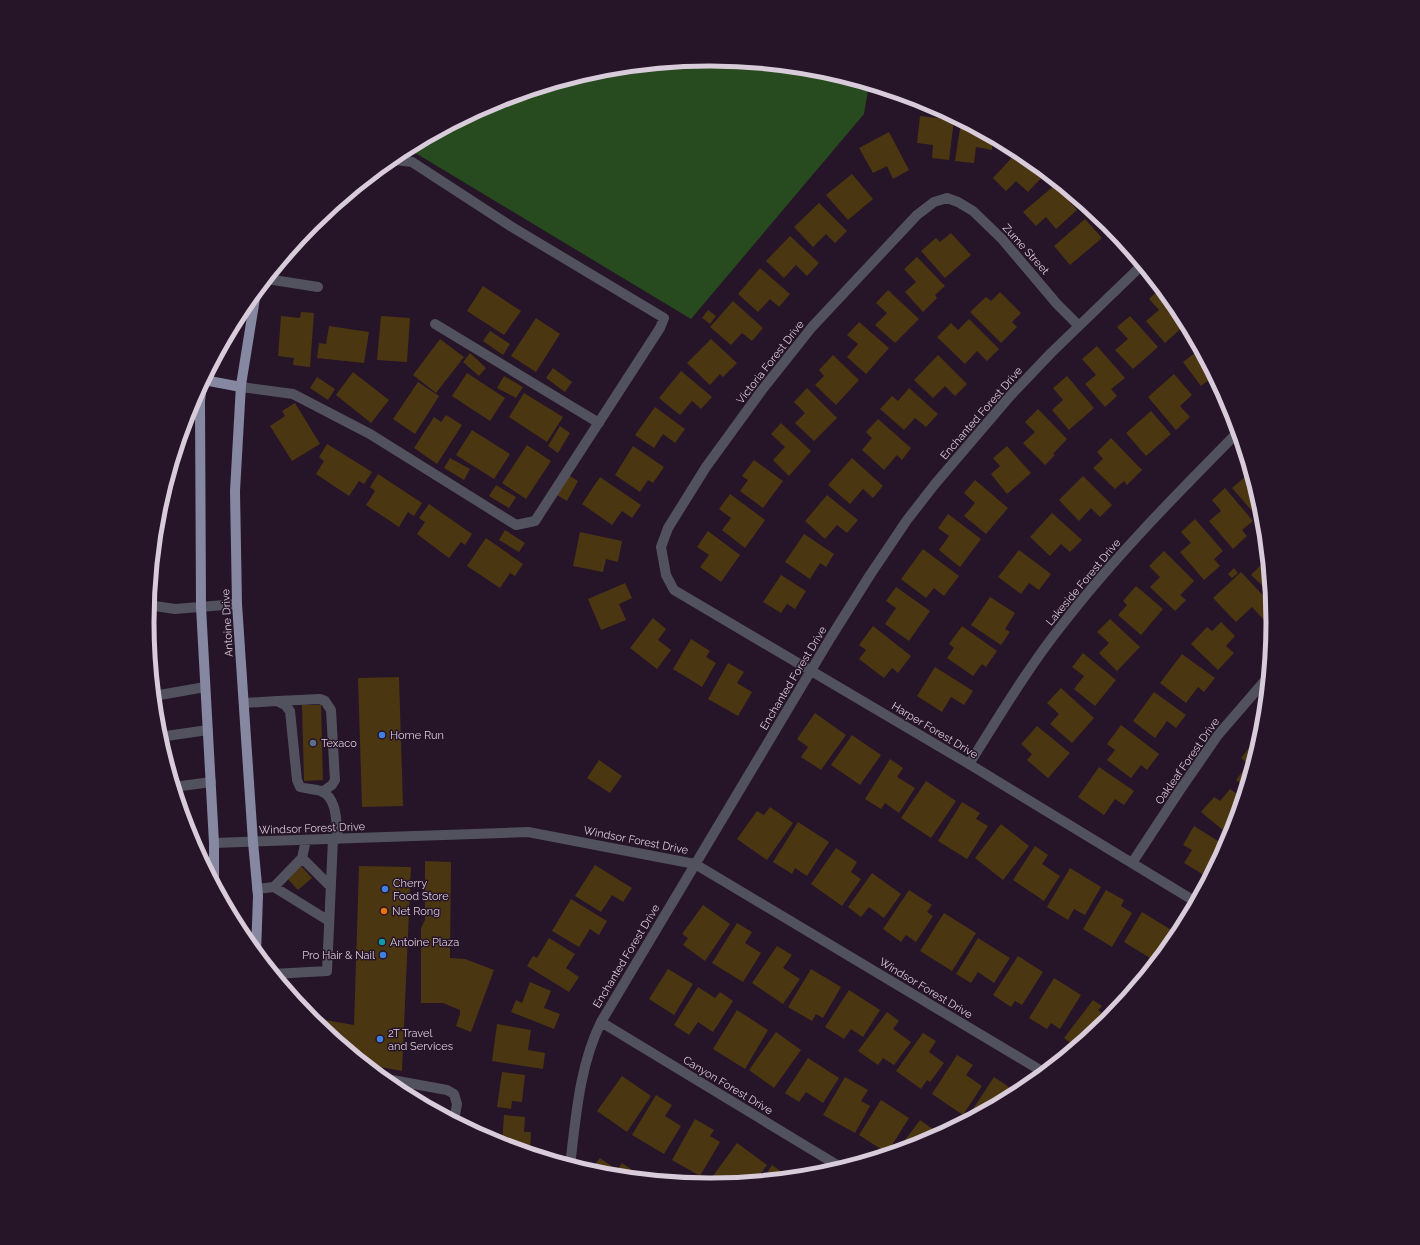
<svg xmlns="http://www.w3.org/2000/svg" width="1420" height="1245" font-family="Raleway,sans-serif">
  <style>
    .green { fill: #274a1e }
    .building { fill: #4b3612 }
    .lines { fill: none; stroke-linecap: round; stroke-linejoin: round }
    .minor { stroke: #51525e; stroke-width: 10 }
    .major { stroke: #8688a2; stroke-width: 10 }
    .shop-dot { fill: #3f7fe0; stroke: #261428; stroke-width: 1.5 }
    .service-dot { fill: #5c6f8a; stroke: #261428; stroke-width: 1.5 }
    .food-dot { fill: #e8710a; stroke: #261428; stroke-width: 1.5 }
    .culture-dot { fill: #0f9aa8; stroke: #261428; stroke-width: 1.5 }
    .labels { text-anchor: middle; stroke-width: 3; stroke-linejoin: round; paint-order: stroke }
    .street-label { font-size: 11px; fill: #d9ccda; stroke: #261428 }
    .poi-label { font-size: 11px; fill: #d9ccda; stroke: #261428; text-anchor: start }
    .rim { fill: none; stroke: #d9ccda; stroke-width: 5 }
  </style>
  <rect width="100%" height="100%" fill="#261428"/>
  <!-- green -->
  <path class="green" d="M710,59l110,11 49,15 -5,29 -173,205 -284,-171 88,-46 105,-32z"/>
  <!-- building -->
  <path class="building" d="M920,116l34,4 -5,40 -17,-2 1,-13 -16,-2z
    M961,122l3,1 29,15 -1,12 -16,-3 -2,16 -19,-2z
    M889,132l20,38 -16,9 -6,-13 -14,7 -14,-25z
    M1018,151l5,3 23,19 -18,19 -12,-11 -10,10 -13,-13z
    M852,174l21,25 -25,21 -22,-25z
    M1055,185l22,25 -21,19 -10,-12 -10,9 -13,-14z
    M819,203l28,28 -12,12 -9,-9 -13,13 -19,-20z
    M1085,219l17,19 -32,27 -16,-19z
    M951,233l20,22 -26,23 -24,-27 15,-13 4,4z
    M790,236l29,27 -12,13 -11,-11 -12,13 -18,-17z
    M917,257l28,29 -10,9 2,3 -14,14 -18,-20 11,-10 -12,-13z
    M760,268l30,26 -11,13 -9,-8 -12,13 -20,-18z
    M483,286l38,25 -17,24 -37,-24z
    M1161,288l18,22 7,14 -21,19 -19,-22 13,-11 -10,-11z
    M888,290l31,29 -24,24 -20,-18 12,-12 -11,-10z
    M1000,292l21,21 -9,9 5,5 -16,16 -31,-31 16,-15 5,4z
    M733,301l30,27 -11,13 -10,-8 -11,12 -21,-18z
    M708,310l8,6 -6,8 -8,-6z
    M301,312l13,1 -4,54 -17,-2 1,-7 -16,-2 3,-40 19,2z
    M381,316l29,2 -3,44 -30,-2z
    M1130,316l28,31 -25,22 -18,-19 13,-11 -11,-12z
    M536,318l24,16 -24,38 -25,-16z
    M969,319l30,30 -12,12 -10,-10 -12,13 -28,-27 14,-14 7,7z
    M859,322l30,26 -23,26 -19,-17 11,-13 -11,-9z
    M329,326l40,6 -5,31 -47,-5 2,-15 7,1z
    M490,331l20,13 -7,11 -20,-14z
    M440,339l24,18 -28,36 -23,-18z
    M711,339l26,24 -14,14 -3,-3 -10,11 -23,-22z
    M1097,346l28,32 -14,11 6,7 -12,11 -20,-23 11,-9 -14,-16z
    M1200,349l14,27 -13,10 -18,-24z
    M470,353l16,15 -7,8 -16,-14z
    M833,355l26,25 -23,25 -21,-20 9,-9 -5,-6z
    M938,355l29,29 -12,12 -10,-10 -12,12 -19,-18z
    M553,368l19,14 -7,10 -19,-14z
    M681,371l31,26 -11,12 -9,-8 -12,14 -21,-17z
    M353,372l36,28 -18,23 -35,-28z
    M467,373l38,25 -15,23 -38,-25z
    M1174,374l18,21 -12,11 10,11 -14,13 -28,-33z
    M504,376l19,11 -7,11 -19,-10z
    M1067,376l27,32 -25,22 -17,-20 11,-10 -10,-12z
    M317,377l18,12 -7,11 -18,-12z
    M418,382l21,14 -24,38 -22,-15z
    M807,388l30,30 -23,23 -19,-18 10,-10 -11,-11z
    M909,388l29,26 -12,13 -11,-9 -11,12 -24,-21 12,-13 6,5z
    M524,393l39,24 -16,25 -38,-25z
    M295,403l25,41 -28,17 -22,-35 15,-10 -3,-5z
    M655,407l30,22 -10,14 -12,-9 -9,14 -19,-13z
    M1038,409l29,30 -14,15 2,1 -10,10 -22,-22 12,-11 -10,-10z
    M1151,411l20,23 -25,22 -20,-23z
    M446,415l16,10 -25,39 -23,-16 20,-31 7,5z
    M878,419l33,29 -9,12 -5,-5 -13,15 -22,-20 10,-12 -6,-6z
    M781,423l30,28 -22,25 -16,-16 12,-13 -14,-13z
    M560,426l10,7 -12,20 -10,-7z
    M472,430l38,24 -16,25 -38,-24z
    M1111,438l31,32 -15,15 -3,-4 -9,8 -22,-21 10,-9 -6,-7z
    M327,444l45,28 -8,12 -5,-3 -10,15 -33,-22 8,-13 -5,-4z
    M527,445l24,16 -25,38 -24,-16z
    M633,446l31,21 -11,16 -5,-3 -8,12 -25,-17z
    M1007,446l24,27 -24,21 -16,-20 9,-8 -7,-8z
    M450,458l20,11 -6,11 -20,-12z
    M852,458l31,28 -10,12 -10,-9 -13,15 -22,-19z
    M754,460l29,21 -20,27 -23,-17 8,-11 -6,-4z
    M378,474l44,29 -8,13 -6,-4 -9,15 -33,-22 9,-14 -5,-4z
    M568,475l10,6 -11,20 -10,-6z
    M1083,476l29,29 -12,12 -9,-9 -12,13 -20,-21z
    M1246,476l8,9 9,28v3l-4,3 -27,-31z
    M600,477l41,28 -9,13 -10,-7 -10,14 -30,-21z
    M975,480l33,28 -22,26 -22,-18 11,-13 -11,-10z
    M496,485l20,12 -7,11 -20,-12z
    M1225,488l28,33 -11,9 5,6 -14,13 -24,-28 12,-10 -9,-11z
    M164,491h2l-1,22h-8z
    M730,494l35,26 -20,28 -23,-18 9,-12 -12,-9z
    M827,495l31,25 -11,13 -10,-8 -12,14 -20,-18z
    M429,504l43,30 -7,11 -4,-3 -12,16 -32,-24 8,-12 -6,-4z
    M1052,513l30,27 -12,12 -9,-8 -11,12 -20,-19z
    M948,514l33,25 -21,28 -21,-17 10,-14 -11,-8z
    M157,517h2l2,24h-6z
    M1195,519l28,32 -9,8 6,7 -16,14 -24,-28 11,-9 -10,-11z
    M505,530l20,13 -6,9 -20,-12z
    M708,531l32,24 -19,27 -21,-15 9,-12 -12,-8z
    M580,532l42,9 -4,21 -12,-3 -3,13 -30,-6z
    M804,534l30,20 -8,13 -6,-4 -10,16 -25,-17z
    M486,538l37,26 -8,12 -5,-3 -10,15 -33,-22z
    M923,549l36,27 -15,20 -10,-8 -8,10 -25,-19z
    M154,550h2l2,26 -7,1z
    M1019,550l32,24 -12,16 -10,-7 -8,11 -23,-17z
    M1164,551l30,30 -14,14 6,5 -11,11 -25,-24 10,-10 -11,-11z
    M1267,559l4,35 -20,-19z
    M1234,568l4,5 -6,5 -4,-4z
    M1241,572l31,33v6l-8,9 -12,-13 -16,15 -23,-24z
    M781,575l25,16 -11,18 -8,-5 -6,9 -18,-11z
    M625,583l7,15 -13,6 7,16 -25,10 -13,-31z
    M1136,586l27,23 -22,26 -23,-20 9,-10 -4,-4z
    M896,587l34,24 -21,30 -24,-17 11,-16 -10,-7z
    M990,597l25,16 -10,16 5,3 -9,13 -30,-20z
    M653,618l13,11 -8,11 13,10 -14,19 -27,-21z
    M1110,619l30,28 -23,24 -18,-18 10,-10 -12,-11z
    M1221,622l14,14 -9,10 8,7 -16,17 -27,-26 16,-17 5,4z
    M873,626l38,30 -13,17 -6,-5 -8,10 -25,-19 7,-9 -7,-5z
    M962,626l35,25 -11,16 -4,-3 -9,12 -26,-18 7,-10 -5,-4z
    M691,639l19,12 -4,6 10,6 -14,24 -29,-18z
    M1083,653l33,27 -21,26 -21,-17 10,-13 -12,-9z
    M1182,654l33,24 -11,14 -6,-5 -12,16 -26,-20z
    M728,663l16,9 -7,11 15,9 -14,24 -30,-17z
    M935,667l38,24 -9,14 -13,-8 -9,15 -25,-16z
    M399,677l4,129 -41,1 -4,-129z
    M1061,688l33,30 -22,25 -22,-19 9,-10 -12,-11z
    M1154,692l32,23 -10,13 -9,-7 -12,17 -22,-17z
    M302,705h19l2,75 -19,1z
    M815,713l31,22 -25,35 -20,-13 7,-10 -11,-8z
    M1121,725l38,29 -12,16 -6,-5 -10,13 -24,-18 8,-10 -8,-6z
    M1037,726l33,27 -22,25 -21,-18 5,-6 -11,-10z
    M852,735l29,20 -21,30 -29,-20z
    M1251,745l6,5 -11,38 -10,-8 12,-16 -7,-6z
    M890,759l13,9 -6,9 18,11 -16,25 -14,-10 -4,6 -16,-10z
    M599,760l23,16 -12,17 -23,-15z
    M1099,767l35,24 -10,14 -9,-6 -11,16 -26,-18z
    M926,781l30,20 -25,37 -30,-20z
    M1230,789l13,10 -5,14 -2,3 1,1 -6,20 -30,-25 13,-15 6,4z
    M962,802l18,11 -4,6 12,7 -21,33 -29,-18z
    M770,807l23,16 -26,37 -30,-21 20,-28 7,4z
    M798,822l31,20 -22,34 -12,-8 -3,6 -19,-12z
    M1001,824l28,22 -26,34 -28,-22z
    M1194,826l32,20 -17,32 -25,-15 8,-13 -9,-5z
    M1035,846l13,9 -6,9 18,12 -16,25 -31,-21z
    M836,848l21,14 -6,10 10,7 -19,27 -31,-22z
    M425,861l26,1 -1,96 15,1 29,11 -23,62 -15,-6 4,-12v-4l-17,-7h-22v-75l4,-8z
    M595,865l37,23 -9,14 -11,-7 -11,17 -26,-16z
    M301,866l11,12 -14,12 -11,-12z
    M359,866l52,1 -9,204 -38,-7 -56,-47 46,8z
    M1070,868l31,19 -16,28 -11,-6 -6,11 -21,-13z
    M872,873l29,21 -17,24 -15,-11 -8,10 -13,-10z
    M909,890l23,15 -5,7 6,4 -17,26 -10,-7 -5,7 -18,-13z
    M1106,890l18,10 -3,6 11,7 -20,34 -29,-18z
    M571,899l36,22 -8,14 -9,-6 -11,18 -27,-16z
    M703,905l27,19 -25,37 -22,-16 5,-7 -6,-4z
    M1142,912l31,19 -18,30 -31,-19z
    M944,913l32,20 -24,38 -32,-20z
    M737,923l15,9 -7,11 16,10 -18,29 -31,-19z
    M549,938l26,16 -9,14 13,9 -10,15 -42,-26 6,-10 4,2z
    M978,938l32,20 -16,25 -16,-11 -7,11 -15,-9z
    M777,946l15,9 -9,13 17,11 -17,25 -31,-21z
    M1018,956l25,16 -21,33 -7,-4 -4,6 -18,-12z
    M668,969l25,15 -19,31 -25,-16z
    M811,969l30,18 -18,31 -7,-4 -4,7 -24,-14z
    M1054,978l27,17 -21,34 -9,-6 -4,6 -18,-11z
    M530,982l21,9 -7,17 16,6 -6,15 -43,-17 5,-12 6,3z
    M698,987l17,11 5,-6 13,9 -20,31 -15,-10 -9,13 -15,-10z
    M849,990l31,20 -17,27 -12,-8 -7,10 -19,-12z
    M1093,1000l9,6 -4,4 12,9 -23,20 -1,-1 -10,9 -12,-9z
    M737,1010l31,20 -23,39 -32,-20z
    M887,1012l12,9 -6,8 18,13 -17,23 -11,-7 -5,7 -20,-14z
    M497,1024l34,6 -3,20 17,3 -2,16 -51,-8z
    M776,1032l25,18 -27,38 -25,-18z
    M923,1033l13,8 -7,11 15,11 -14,19 -3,-2 -6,9 -25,-18z
    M957,1055l16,10 -7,10 16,11 -19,29 -31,-21z
    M808,1058l31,20 -16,25 -17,-11 -7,10 -14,-9z
    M502,1072l23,3 -3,27 -10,-1 -1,8 -14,-2z
    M622,1076l29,20 -24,36 -30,-21z
    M845,1077l23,13 -7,11 9,5 -15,27 -32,-18z
    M994,1077l15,10 -8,12 3,2 -31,17 -4,-3z
    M656,1095l16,10 -7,11 16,10 -17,28 -32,-19z
    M881,1100l28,18 -22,35 -28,-18z
    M504,1115l21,2 -1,15h7l-1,22 -28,-9z
    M695,1119l19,11 -4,6 10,6 -20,34 -28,-16z
    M920,1120l21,15 -16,8 -29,9z
    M737,1143l30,22 -12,17 -38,3 -7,-5z
    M600,1158l17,12 5,-7 9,6 -3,5 6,5 -37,-5 3,-4 -6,-4z
    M772,1165l15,11 -2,3 -23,2z"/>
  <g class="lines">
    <!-- minor -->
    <path class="minor" d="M267,279l51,8
      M435,324l164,99
      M1079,326l-22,-22 -55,-65 -29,-28 -15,-9 -11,-4 -13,4 -17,13 -105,112 -50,63 -56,77 -38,61 -7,19 5,28 8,15 295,174 227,138
      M241,387l52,7 77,40 146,91 19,-4 125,-193 4,-10 -152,-91 -100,-65 -17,-2 -39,29 -3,1
      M148,605l27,4 62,-5
      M154,696l51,-9
      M277,701l43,-2 5,2 6,9 4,70 -3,5 -10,7
      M244,703l33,-2 8,4 5,6 7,69 3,7c7,2 14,2 21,4 17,7 15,33 17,48
      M159,737l49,-7
      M969,764c30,-47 58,-95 93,-139 53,-69 115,-131 176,-193
      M174,787l37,-5
      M214,843l314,-11 167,32 350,209
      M302,858l29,29
      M1132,863l48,-73 38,-55 50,-58
      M274,887l55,34
      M257,889l17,-2 28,-29 4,-18
      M273,974l54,-3 6,-132
      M601,1022l241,146
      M381,1078l66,12 7,4 3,10 -3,17
      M570,1166c6,-49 9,-99 31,-144l230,-385 39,-62 37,-55 28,-36 76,-89 40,-42 91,-88"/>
    <!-- major -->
    <path class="major" d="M256,292l-15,93 -6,106 2,113 16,238 5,54 -2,57
      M204,380l37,7
      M202,384l-2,17 1,206 13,236v42"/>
  </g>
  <!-- markers -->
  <g class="shop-dot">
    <circle cx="382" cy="735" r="4"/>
    <circle cx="385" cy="889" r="4"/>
    <circle cx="383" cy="955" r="4"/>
    <circle cx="380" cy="1039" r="4"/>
  </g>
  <circle class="service-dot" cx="313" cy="743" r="4"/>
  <circle class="food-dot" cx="384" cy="911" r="4"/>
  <circle class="culture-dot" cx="382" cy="942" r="4"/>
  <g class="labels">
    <!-- street labels -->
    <g class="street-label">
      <text transform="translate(1026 249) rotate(48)" y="4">Zume Street</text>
      <text transform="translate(770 362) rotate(-52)" y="4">Victoria Forest Drive</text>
      <text transform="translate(981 413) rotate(-49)" y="4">Enchanted Forest Drive</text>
      <text transform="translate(1083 582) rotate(-50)" y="4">Lakeside Forest Drive</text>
      <text transform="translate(227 623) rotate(-93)" y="4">Antoine Drive</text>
      <text transform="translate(793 678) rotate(-59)" y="4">Enchanted Forest Drive</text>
      <text transform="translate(935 730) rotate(31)" y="4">Harper Forest Drive</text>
      <text transform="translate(1187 761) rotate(-55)" y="4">Oakleaf Forest Drive</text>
      <text transform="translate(312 828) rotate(-2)" y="4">Windsor Forest Drive</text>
      <text transform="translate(636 840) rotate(11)" y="4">Windsor Forest Drive</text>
      <text transform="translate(626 956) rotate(-59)" y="4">Enchanted Forest Drive</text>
      <text transform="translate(926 988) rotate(31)" y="4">Windsor Forest Drive</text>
      <text transform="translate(728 1085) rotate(31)" y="4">Canyon Forest Drive</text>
    </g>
    <!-- poi labels -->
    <g class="poi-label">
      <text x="390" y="739">Home Run</text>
      <text x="321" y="747">Texaco</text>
      <text x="393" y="887">Cherry<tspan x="393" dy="13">Food Store</tspan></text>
      <text x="392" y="915">Net Rong</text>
      <text x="390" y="946">Antoine Plaza</text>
      <text x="375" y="959" text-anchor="end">Pro Hair &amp; Nail</text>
      <text x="388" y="1037">2T Travel<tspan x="388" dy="13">and Services</tspan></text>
    </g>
  </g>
  <!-- crop -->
  <path d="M0 0H1420V1245H0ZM154 622a556 556 0 1 1 1112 0a556 556 0 1 1-1112 0Z" fill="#261428" fill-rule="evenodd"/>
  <path class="rim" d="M154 622a556 556 0 1 1 1112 0a556 556 0 1 1-1112 0Z"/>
</svg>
